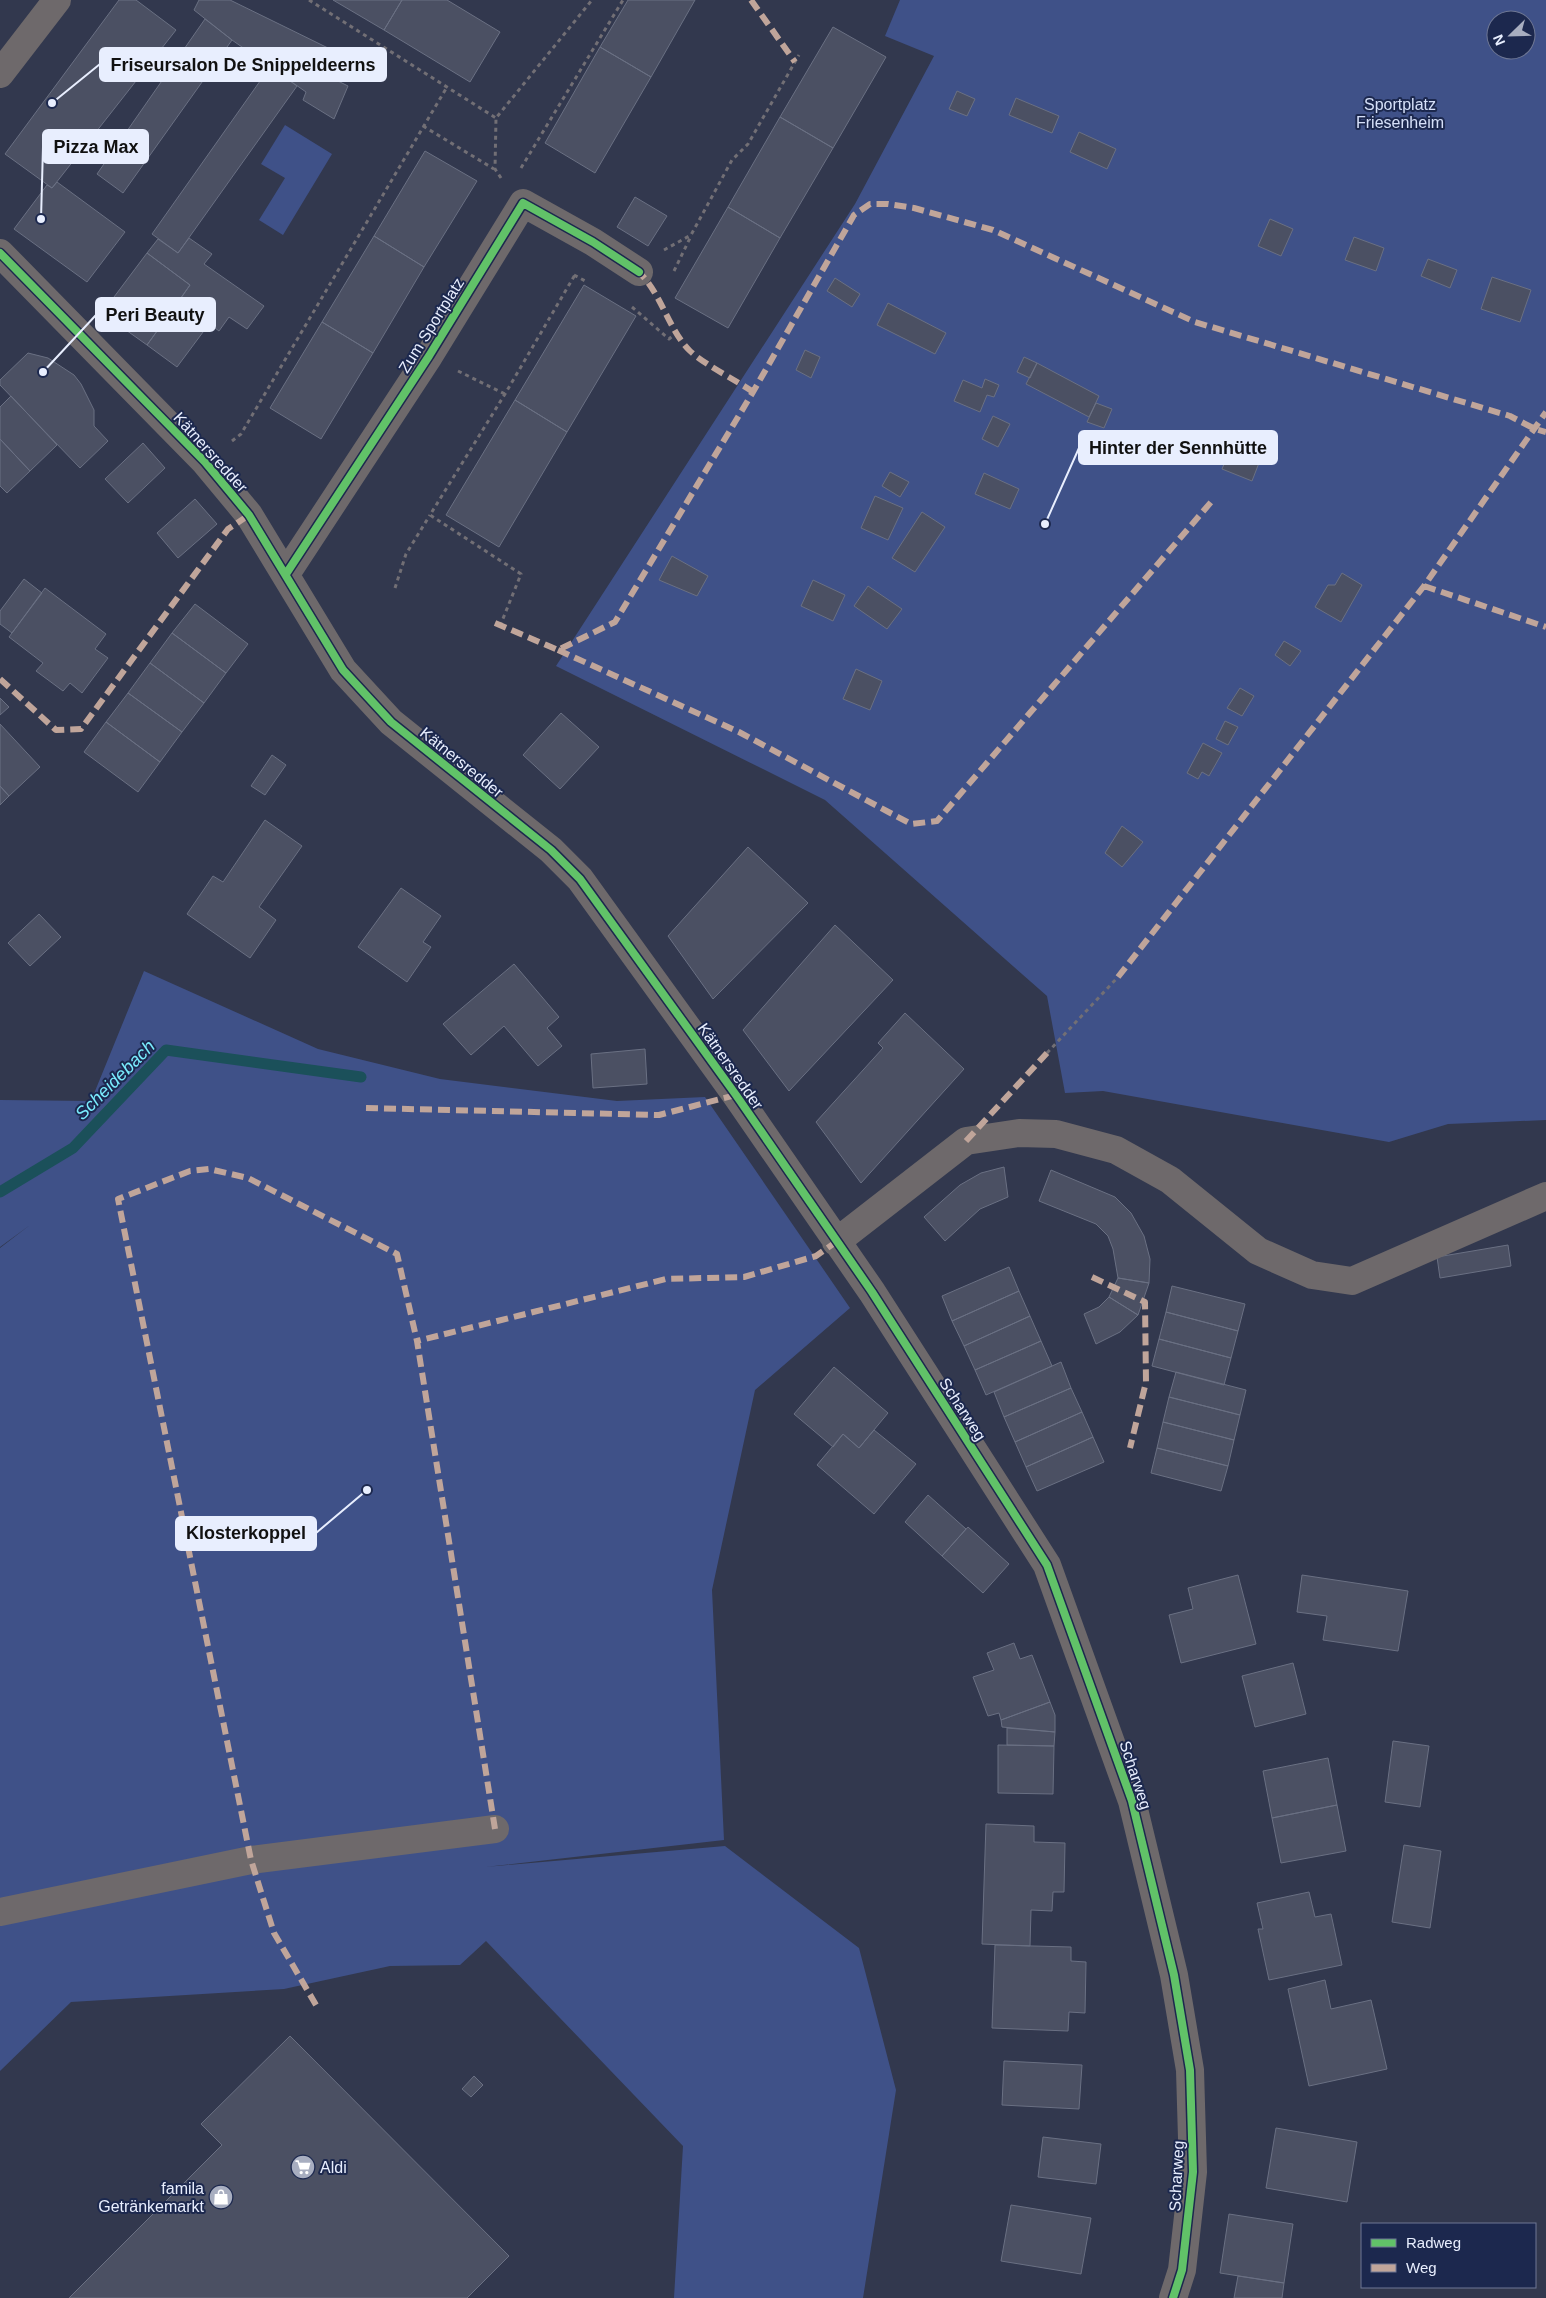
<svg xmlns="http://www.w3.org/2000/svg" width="1546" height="2298" font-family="Arial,sans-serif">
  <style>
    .green { fill: #3f5188; fill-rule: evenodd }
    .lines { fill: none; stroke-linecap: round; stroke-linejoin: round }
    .stream { stroke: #1b505a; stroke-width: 11 }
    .building { fill: #4b5063; stroke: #6a7083 }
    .path { stroke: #726f75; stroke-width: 3; stroke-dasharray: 4 4; stroke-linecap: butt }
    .minor { stroke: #6e696b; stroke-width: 28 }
    .quiet { stroke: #c0a59a; stroke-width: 6; stroke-dasharray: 12 6; stroke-linecap: butt }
    .cycleway-casing { stroke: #1c284e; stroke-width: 11 }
    .cycleway { stroke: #61c268; stroke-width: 8 }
    .labels { text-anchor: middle; stroke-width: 4; stroke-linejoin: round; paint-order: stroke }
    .park-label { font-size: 16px; fill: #d6e0f9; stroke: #1c284e }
    .street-label { font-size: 16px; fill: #e8eefe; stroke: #1c284e }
    .poi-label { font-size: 16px; fill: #e8eefe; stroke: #1c284e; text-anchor: start }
    .water-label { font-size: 18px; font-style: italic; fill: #7aecfe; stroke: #1c284e }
    .leader { fill: none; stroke: #e8eefe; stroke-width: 2 }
    .callout-dot { fill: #e8eefe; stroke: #1c284e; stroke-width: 2 }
    .callout { fill: #e8eefe; stroke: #e8eefe; stroke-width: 2 }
    .callout-label { font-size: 18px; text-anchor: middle; font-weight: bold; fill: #111 }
  </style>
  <rect width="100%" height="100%" fill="#32384e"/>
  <!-- green -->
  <path class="green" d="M900,0h646v1120l-98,4 -59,18 -286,-51 -38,2 -18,-97 -222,-196 -269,-134 299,-462 79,-148 -49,-20zM1496,20h30v30h-30z
    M285,125l47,29 -49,81 -24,-15 26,-42 -24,-14z
    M144,971l174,78 122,30 177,22 88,-4 145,211 -95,82 -43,200 12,250 -239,27 240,-21 134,102 37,142 -33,208h-189l9,-152 -197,-205 -26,24 -70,1 -106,23 -213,13 -71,69v-823l30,-23 -30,22v-147l91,1z"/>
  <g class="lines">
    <!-- stream -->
    <path class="stream" d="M0,1192l73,-44 93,-98 195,27"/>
  </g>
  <!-- building -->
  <path class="building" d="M119,0h17l40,30 -124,158 -47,-34z
    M199,0h31l98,48 -10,23 30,15 -14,33 -31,-19 3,-8 -74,-52 -38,-30z
    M333,0h69l-18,30z
    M402,0h45l53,32 -30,50 -86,-52z
    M628,0h67l-44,77 -51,-30z
    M205,19l27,21 -109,153 -26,-19z
    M833,27l53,30 -53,91 -53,-31z
    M600,47l51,30 -56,96 -50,-30z
    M270,67l27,19 -119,167 -26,-19z
    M957,91l18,8 -8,17 -18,-7z
    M1016,98l43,18 -7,17 -43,-18z
    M780,117l53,31 -53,90 -52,-31z
    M1079,132l37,17 -9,20 -37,-17z
    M425,151l52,30 -53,86 -50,-31z
    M57,182l68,50 -38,50 -73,-53 33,-44 5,3z
    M635,197l32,19 -19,30 -31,-19z
    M728,207l52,31 -52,90 -53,-30z
    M1270,219l23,10 -12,27 -23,-10z
    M374,236l50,31 -51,86 -51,-31z
    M1354,237l30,11 -8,23 -31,-11z
    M189,238l23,16 -8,10 60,42 -17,23 -18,-12 -10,14 -40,-30 11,-16 -43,-32 11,-14 20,14z
    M147,253l43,32 -43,60 -45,-32z
    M1428,259l29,11 -7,18 -29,-12z
    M1492,277l39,13 -11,32 -39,-13z
    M835,278l25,16 -8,13 -25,-16z
    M584,285l52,31 -69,116 -52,-32z
    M179,301l30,23 -32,43 -30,-22z
    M888,303l58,30 -11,21 -58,-29z
    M322,322l51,31 -52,86 -51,-31z
    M805,350l15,7 -9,21 -15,-8z
    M28,353l20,5 26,17 7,9 13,26v16l14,15 -28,27 -80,-83v-5z
    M1024,357l13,6 -7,15 -13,-6z
    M1037,363l62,33 -10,21 -63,-33z
    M985,379l14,6 -5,12 -7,-2 -7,17 -26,-11 9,-21 19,8z
    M11,396l46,49 -27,26 -30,-32v-32z
    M515,400l52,32 -68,115 -53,-32z
    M1096,403l16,6 -8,19 -17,-6z
    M993,416l17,8 -12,23 -16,-8z
    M1235,437l29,13 -12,31 -30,-12z
    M0,439l30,32 -23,22 -7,-7z
    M143,443l22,25 -37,35 -23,-24z
    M890,472l19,10 -9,15 -18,-11z
    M984,473l35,16 -9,20 -35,-15z
    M875,496l28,12 -15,32 -27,-12z
    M195,499l22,25 -39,34 -21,-25z
    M922,512l23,15 -30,45 -23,-14z
    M672,556l36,20 -11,20 -38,-16z
    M1342,573l20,12 -21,37 -26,-15 13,-22h7z
    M24,579l18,14 -30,40 -12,-9v-13z
    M813,580l32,15 -12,26 -32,-15z
    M868,586l34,23 -15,20 -33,-23z
    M45,588l61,46 -11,15 13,9 -26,35 -12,-10 -7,8 -27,-20 7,-8 -34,-26z
    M195,604l53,40 -22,29 -54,-40z
    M172,633l54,40 -22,30 -54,-40z
    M1284,641l17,10 -11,15 -15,-11z
    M150,663l54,40 -22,29 -54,-39z
    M856,669l26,12 -12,29 -27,-11z
    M1240,688l14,8 -12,20 -15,-8z
    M128,693l54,39 -22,30 -54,-40z
    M0,698l9,9 -9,8z
    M561,713l38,34 -39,42 -37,-34z
    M1225,721l13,6 -10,18 -12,-6z
    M106,722l54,40 -22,30 -54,-40z
    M0,724l40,43 -31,29 -9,-10z
    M1203,743l19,10 -13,23 -7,-4 -4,7 -11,-6z
    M272,755l14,10 -21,30 -14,-9z
    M0,786l9,10 -9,9z
    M265,820l37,26 -43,61 17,13 -26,38 -63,-44 26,-38 10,6z
    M1122,826l21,16 -21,25 -17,-14z
    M748,847l60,56 -95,96 -45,-63z
    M401,888l40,28 -18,26 8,5 -24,35 -49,-35z
    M39,914l22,23 -31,29 -22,-23z
    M835,925l58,55 -104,111 -46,-61z
    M514,964l45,53 -12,11 15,18 -24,20 -34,-40 -33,29 -28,-31z
    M905,1013l59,56 -103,114 -45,-61 67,-74 -5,-5z
    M645,1049l2,35 -54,4 -2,-34z
    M1004,1167l4,30 -28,12 -35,32 -21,-24 36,-32 21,-12z
    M1051,1170l64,27 16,16 13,23 6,23 -1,24 -31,-5 -5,-29 -5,-13 -12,-12 -57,-23z
    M1508,1245l3,21 -71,12 -3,-21z
    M1009,1267l10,24 -67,30 -10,-25z
    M1118,1278l31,5 -11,32 -29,-18z
    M1172,1286l73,18 -7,27 -72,-19z
    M1019,1291l11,25 -66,30 -12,-25z
    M1109,1297l29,18 -18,17 -24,12 -12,-30 15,-7z
    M1166,1312l72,19 -7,27 -72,-19z
    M1030,1316l11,25 -66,29 -11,-24z
    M1159,1339l72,19 -7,27 -72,-19z
    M1041,1341l11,25 -66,29 -11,-25z
    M1061,1362l10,26 -67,29 -10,-25z
    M834,1367l54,46 -29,35 -16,-14 -10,13 -39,-33z
    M1176,1372l70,18 -6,25 -71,-18z
    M1071,1388l11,24 -67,30 -11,-25z
    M1169,1397l71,18 -6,25 -71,-18z
    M1082,1412l11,25 -67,30 -11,-25z
    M1163,1422l71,18 -6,26 -71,-18z
    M874,1430l42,34 -42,50 -57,-49 26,-31 16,14z
    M1093,1437l11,25 -67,29 -11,-24z
    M1157,1448l71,18 -7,25 -70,-18z
    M928,1495l38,34 -24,27 -37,-34z
    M968,1527l41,37 -26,29 -41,-37z
    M1238,1575l18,69 -75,19 -12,-48 24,-6 -5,-21z
    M1302,1575l106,16 -10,60 -75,-11 4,-24 -30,-4z
    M1014,1643l6,16 12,-4 18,47 -49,18 -2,-7 -11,3 -15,-39 21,-7 -7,-17z
    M1293,1663l13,51 -51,13 -13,-51z
    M1050,1702l5,13v17l-53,-5 -1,-7z
    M1007,1728l48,4 -1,14 -47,-1z
    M1393,1741l36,5 -9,61 -35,-5z
    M998,1745l56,1 -1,48 -55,-1z
    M1328,1758l9,47 -65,13 -9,-47z
    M1337,1805l9,46 -65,12 -9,-45z
    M986,1824l48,2v16l31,1 -1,49h-11l-1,19 -21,-1 -1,36 -48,-2z
    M1404,1845l37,6 -11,77 -38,-6z
    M1309,1892l6,25 16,-3 11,51 -73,15 -11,-51h5l-6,-26z
    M995,1945l76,2v14l15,1 -1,51 -16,-1 -1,19 -76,-3z
    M1325,1980l6,29 40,-9 16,69 -78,17 -21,-97z
    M290,2036l219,220 -42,42h-398l153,-153 -21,-21z
    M1004,2061l78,4 -3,44 -77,-4z
    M474,2076l9,9 -12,12 -9,-8z
    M1276,2128l81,14 -10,60 -81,-14z
    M1043,2137l58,7 -5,40 -58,-7z
    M1011,2205l80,13 -10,56 -80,-13z
    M1229,2214l64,10 -9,59 -64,-10z
    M1238,2276l46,7 -2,15h-48z"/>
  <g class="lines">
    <!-- path -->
    <path class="path" d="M309,0l187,118
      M423,126l71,43
      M521,168l102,-168
      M501,178l-6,-9 1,-51 96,-118
      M664,250l27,-15 41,-75 16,-16 51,-89
      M674,271l17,-35
      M574,275l13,7
      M632,307l37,32 7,-6
      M458,371l47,23
      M232,441l9,-7 206,-347
      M395,588l11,-34 24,-39
      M500,626l21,-52 -91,-59 75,-121 71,-121
      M1047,1053l71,-76"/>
    <!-- minor -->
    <path class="minor" d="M0,74l57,-74
      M0,253l205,209 44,53 94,155 48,52 160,128 29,29 156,216 136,197 175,273 85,236 42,174 16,95 3,102 -11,98 -9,28
      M286,574l143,-218 94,-153 70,39 46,30
      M836,1242l130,-101 53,-8 37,1 60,16 54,30 88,71 54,24 40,6 194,-85
      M0,1912l251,-52 244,-31"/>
    <!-- quiet -->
    <path class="quiet" d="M751,0l44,62
      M636,270c23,17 32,59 53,80 14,14 47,30 64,42
      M1424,586l122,41
      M495,623l63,27 57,-28 138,-230 101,-177 16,-11h18l26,4 79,22 202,92 315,94 25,13 11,3
      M558,650l181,82 172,92 26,-3 275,-320
      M0,679l56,51 25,-1 147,-200 21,-14
      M1118,977l306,-391 122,-174
      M366,1108l293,7 77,-20
      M966,1141l81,-88
      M1092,1277l53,25 1,80 -16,66
      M495,1829l-78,-488 249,-62 78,-2 72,-21 20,-14
      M316,2005l-42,-72 -23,-73 -133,-661 72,-28 19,-2 39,9 149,76 20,87"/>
    <!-- cycleway casing -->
    <g class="cycleway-casing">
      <path id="cycleway" d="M0,253l205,209 44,53 94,155 48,52 160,128 29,29 156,216 136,197 175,273 85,236 42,174 16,95 3,102 -11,98 -9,28
        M286,574l143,-218 94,-153 70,39 46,30"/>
    </g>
    <!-- cycleway -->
    <use href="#cycleway" class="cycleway"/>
  </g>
  <!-- icons -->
  <defs>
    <g id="supermarket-disc" transform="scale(1.25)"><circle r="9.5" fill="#a8aec0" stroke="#1c284e"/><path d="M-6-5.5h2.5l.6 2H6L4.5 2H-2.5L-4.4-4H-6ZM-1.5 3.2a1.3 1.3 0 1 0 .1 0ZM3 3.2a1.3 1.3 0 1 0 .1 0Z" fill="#fff"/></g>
    <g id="shop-disc" transform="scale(1.25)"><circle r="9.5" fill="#a8aec0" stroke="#1c284e"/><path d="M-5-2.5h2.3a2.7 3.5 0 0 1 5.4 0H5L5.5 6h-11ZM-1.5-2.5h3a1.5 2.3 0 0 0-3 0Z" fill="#fff"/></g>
  </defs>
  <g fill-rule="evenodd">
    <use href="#supermarket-disc" x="303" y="2167"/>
    <use href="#shop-disc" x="221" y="2197"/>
  </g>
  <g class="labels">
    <!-- park labels -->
    <g class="park-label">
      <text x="1400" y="110">Sportplatz<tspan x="1400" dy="18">Friesenheim</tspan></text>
    </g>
    <!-- street labels -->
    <g class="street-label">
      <text transform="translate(431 325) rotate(-58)" y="6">Zum Sportplatz</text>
      <text transform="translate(211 452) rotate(48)" y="6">Kätnersredder</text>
      <text transform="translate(462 762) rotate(39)" y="6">Kätnersredder</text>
      <text transform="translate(731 1066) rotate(55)" y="6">Kätnersredder</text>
      <text transform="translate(963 1409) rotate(57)" y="6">Scharweg</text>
      <text transform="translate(1136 1775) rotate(72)" y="6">Scharweg</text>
      <text transform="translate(1176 2176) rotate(-87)" y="6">Scharweg</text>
    </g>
    <!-- poi labels -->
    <g class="poi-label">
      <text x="320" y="2173">Aldi</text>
      <text x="204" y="2194" text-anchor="end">famila<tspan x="204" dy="18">Getränkemarkt</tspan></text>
    </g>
    <!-- water labels -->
    <g class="water-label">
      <text transform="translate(115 1080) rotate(-45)" y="6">Scheidebach</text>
    </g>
  </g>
  <!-- callouts -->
  <path class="leader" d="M52 103L100 64M41 219L43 147M43 372L96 315M1045 524L1079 448M367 1490L316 1533"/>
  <g class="callout-dot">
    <circle cx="52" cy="103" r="5"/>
    <circle cx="41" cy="219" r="5"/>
    <circle cx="43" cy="372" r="5"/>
    <circle cx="1045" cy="524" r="5"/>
    <circle cx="367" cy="1490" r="5"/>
  </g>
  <g class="callout">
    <rect x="100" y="48" width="286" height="33" rx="5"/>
    <rect x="43" y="130" width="105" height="33" rx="5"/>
    <rect x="96" y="298" width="119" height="33" rx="5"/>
    <rect x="1079" y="431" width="198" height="33" rx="5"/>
    <rect x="176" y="1517" width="140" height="33" rx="5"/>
  </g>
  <g class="callout-label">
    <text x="243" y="71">Friseursalon De Snippeldeerns</text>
    <text x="96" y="153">Pizza Max</text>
    <text x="155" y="321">Peri Beauty</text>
    <text x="1178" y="454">Hinter der Sennhütte</text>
    <text x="246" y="1539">Klosterkoppel</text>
  </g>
  <!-- legend -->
  <rect x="1361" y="2223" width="175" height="65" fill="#1c284e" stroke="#6e7794"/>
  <rect x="1371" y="2239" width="25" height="8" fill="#61c268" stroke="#6e7794"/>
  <text x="1406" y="2248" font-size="15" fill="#e8eefe">Radweg</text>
  <rect x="1371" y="2264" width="25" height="8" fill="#c0a59a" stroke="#6e7794"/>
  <text x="1406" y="2273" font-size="15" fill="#e8eefe">Weg</text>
  <!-- north arrow -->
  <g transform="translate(1511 35) rotate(247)"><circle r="24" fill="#1c284e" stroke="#6e7794"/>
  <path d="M0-4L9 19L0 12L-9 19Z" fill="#a8aec0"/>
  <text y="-8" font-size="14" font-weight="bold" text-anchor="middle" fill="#e8eefe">N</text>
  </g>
</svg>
